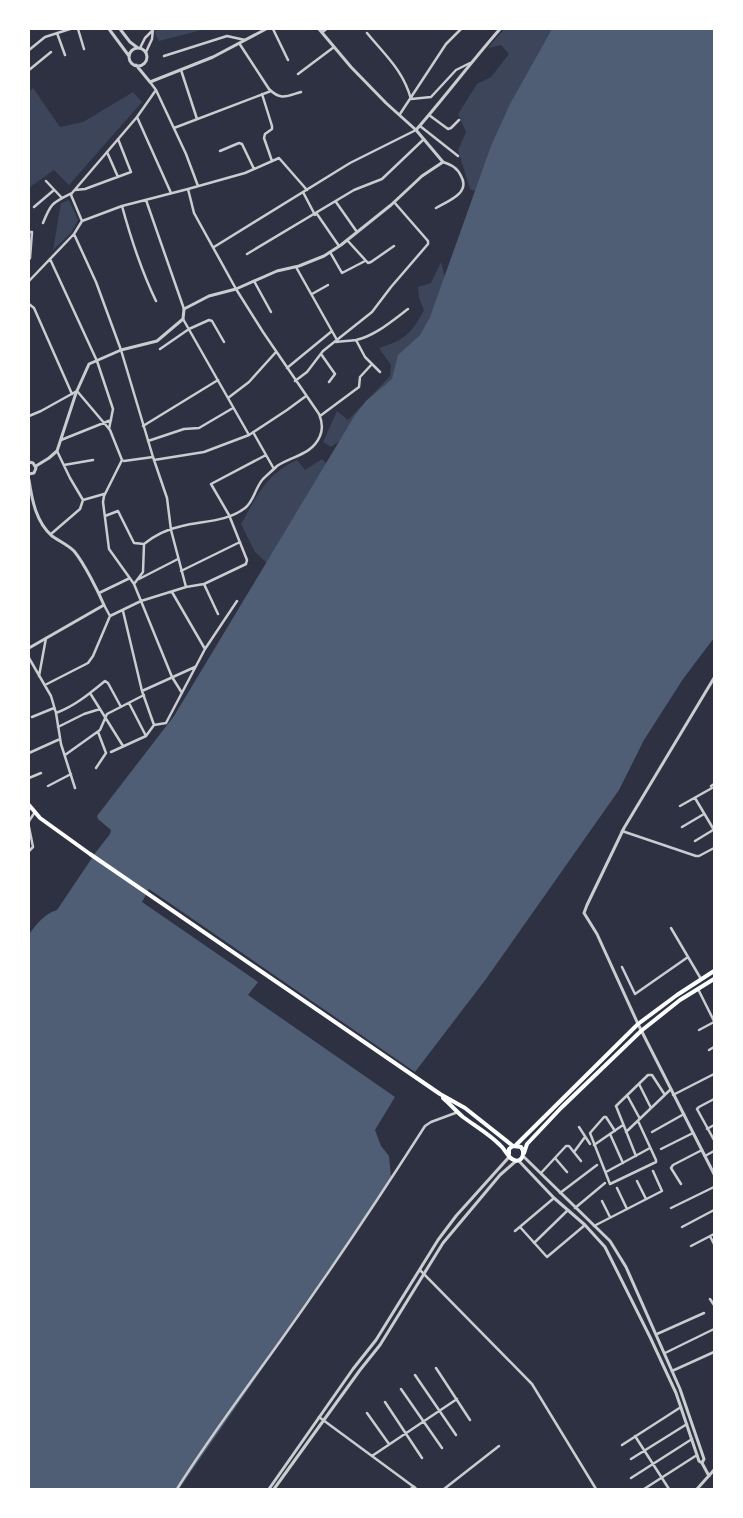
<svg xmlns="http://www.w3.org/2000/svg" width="743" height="1518" font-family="'Nunito Sans',sans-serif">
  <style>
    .green { fill: #3c4559 }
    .water { fill: #4f5d75 }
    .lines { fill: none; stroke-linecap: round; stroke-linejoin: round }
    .minor { stroke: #caccd0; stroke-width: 2.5 }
    .tertiary { stroke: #caccd0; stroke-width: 3 }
    .secondary { stroke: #fff; stroke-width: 4 }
  </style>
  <rect width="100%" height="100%" fill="#2d3142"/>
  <!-- green -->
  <path class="green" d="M156,29h50l-47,12 -4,-8z
    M504,29h52l-78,163 -8,-3 -12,-39 8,-18 -8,-18 19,-30 14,-7 18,-23 -8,-9 -13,3z
    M33,88l27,39 23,-5 50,-30 9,10 -73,83 -15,-15 -24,17 -1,-95z
    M69,200l9,20 -7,13 -18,17 8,-47z
    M441,262l5,19 -47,108 -39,38 -29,20 -8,-5 14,-31 11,9 42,-44 1,-11 -12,-17c26,-8 32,-14 45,-38l-5,-12 -1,-11 13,-4z
    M322,459l7,7 -60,99 -14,-13 -14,-28c16,-28 25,-50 56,-64l8,10z"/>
  <!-- water -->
  <path class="water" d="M552,29h162v609l-31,41 -39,61 -25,50 -133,189 -71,93 -266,-183 -7,13 116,80 -10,13 147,102 -20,33 6,16 8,10 2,21 -73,111 -139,201h-150v-555c8,-10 15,-20 28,-24l39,-58 14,-18 1,-4 -13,-11 -1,-3 77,-100 181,-301 11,-14 26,-22 6,-24 22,-20 10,-18 61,-171 19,-42z"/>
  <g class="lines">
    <!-- minor -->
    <path class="minor" d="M78,29l6,20
      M273,29l15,31
      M57,33l8,22
      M367,33c18,22 36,37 44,66l20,-2 25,-27 14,-7
      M239,43l30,46c12,12 18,7 32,3
      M140,48l5,-10 7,-7
      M29,50l16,-13 25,-8
      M146,52l6,-13 1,-10
      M164,56l63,-20 18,4
      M29,70l22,-18
      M181,70l16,49
      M298,74l36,-27
      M156,90l30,64 12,32
      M262,94l10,32v3l-7,5 -1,4 8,23
      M400,114l46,-70 15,-15
      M429,115l19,14 3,-1 8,-8
      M137,117l34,76
      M420,126l38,30
      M174,128l97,-37
      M220,151l19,-8 3,1 12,25
      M107,152l11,25
      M46,181l16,17
      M75,190l10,-1 46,-17 -13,-33
      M303,192l12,23
      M146,200l38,109
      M336,202l21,30
      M122,206c9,33 19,64 34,95
      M34,207l20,-17
      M436,208c12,-7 35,-15 25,-32 -4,-9 -10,-11 -18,-14
      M317,214l22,32
      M82,221l40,-15 66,-17 57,-16 34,-15 28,32
      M43,223c8,-20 9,-20 29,-30
      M29,232h3l-2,26 -1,1
      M74,234l22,48 25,68 32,107 14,41 4,32 15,57
      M347,240l21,23 3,-1 23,-16
      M214,247l136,-84 66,-33
      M330,252l12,21 23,-12
      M247,254l107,-64 28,-11 42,-40
      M50,259l47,102 16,48 -4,20
      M296,267l41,73
      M29,281l45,-47 8,-13 -11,-26 1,-2 65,-76 19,-27 -6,-8
      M254,281l17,31
      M312,294l16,-9
      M29,304l5,4 38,86
      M183,319l66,116
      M356,340l9,17 15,15
      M336,342c7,-1 14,-1 20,-2 19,-4 37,-20 52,-31
      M160,349l29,-20 20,-9 3,1 12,21
      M321,354l14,20 -6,8
      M287,368l45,-37
      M295,381l12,-9 16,-21 49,-39 19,-25 37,-43v-3l-34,-39
      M228,398l21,-16 27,-30
      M29,416l12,-5 36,-20 33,39 12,30 2,1 29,-4
      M320,416l39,-29 1,-10 12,-13
      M143,426l75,-46
      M253,432l21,37
      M61,440l50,-20
      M148,441l36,-12 15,-1 34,-20
      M122,460l-18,36 -1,6 6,47 25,35
      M154,460l50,-8 45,-17 38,-25 19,-14
      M64,465l29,-5
      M83,500l21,-6
      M105,516l13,-5 16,32 10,1
      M51,534l29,-25 3,-9 -13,-22 -13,-27
      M181,571l59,-29
      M139,579l39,-20
      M204,584l14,30
      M172,592l33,57
      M99,593l31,-15
      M104,605l6,11 31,-15 -7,-17 9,-12 1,-28c11,-9 24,-15 38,-18 20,-5 45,-4 63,-18 9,-7 10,-20 18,-29 4,-4 10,-9 14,-13 15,-10 35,-11 43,-30 3,-7 2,-15 -1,-22l-56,-82 -27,-43 -42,-76 -6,-24
      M123,611l19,80 12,34
      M29,658l22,38 5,17 5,31 14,44
      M39,676l7,-38
      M45,685l43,-22 5,-7 17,-40
      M142,691l53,-24
      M90,693l33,53
      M182,693l-10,-16 -31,-76 45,-14 18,-3 42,-20 1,-4 -18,-45 -18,-31 55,-29
      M129,703l17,33
      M56,713c19,-7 33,-19 49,-32l3,2 13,24
      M32,717l22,-9
      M58,727l26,-13 16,-5
      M111,752l35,-16 8,-11 12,-2 39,-74 32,-48
      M29,753l31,-14
      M65,755l35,-25 7,-16 37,-19
      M96,768l10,-15 -8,-21
      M29,778l12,-5
      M48,786l23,-12
      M711,786l3,-2
      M695,798l19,32
      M680,806l32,-18
      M29,821l6,-9
      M29,827l4,20 -4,4
      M682,827l22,-13
      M622,831l74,25h3l15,-8
      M695,841l18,-11
      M671,928l30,51
      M622,967l13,27 53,-37
      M698,989l16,32
      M699,1030l15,-8
      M709,1050l5,-3
      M639,1084l12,24
      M627,1095l13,24
      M673,1095l41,-21
      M714,1099l-15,8 -2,2 17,31
      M579,1127l11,17
      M707,1129l7,-4
      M615,1131l-9,-14h-2l-14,16 20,51 46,-22v-2l-18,-39
      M626,1132l45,-43
      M652,1132l32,-18
      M610,1134l13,29
      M594,1145l29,-20
      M661,1149l32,-16
      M574,1152l11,-15
      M636,1156l-20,-50 32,-31h4l13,20
      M705,1156l9,-5
      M555,1158l12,14
      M606,1172l44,-24
      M541,1173l25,-27h3l12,15
      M637,1181l9,18
      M681,1184l-10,-16 2,-3 29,-15
      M617,1188l10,21
      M560,1193l37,-28
      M602,1201l8,16
      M575,1208l30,-25
      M671,1208l43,-21
      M594,1226l68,-35 -9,-20
      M520,1227l27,30 38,-32
      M682,1227l32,-17
      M515,1231l39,-33
      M710,1236l4,8
      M534,1243l34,-33
      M691,1246l23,-12
      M420,1270l112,114 64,105
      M710,1299l4,6
      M657,1334l47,-21
      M665,1353l49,-24
      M436,1368l34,52
      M672,1371l42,-19
      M415,1375l41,60
      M401,1389l41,59
      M385,1402l37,56
      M367,1413l22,31
      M319,1417l95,70
      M635,1436l34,53
      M622,1445l59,-38
      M372,1456l85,-57
      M631,1459l56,-35
      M631,1478l61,-39
      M177,1489c32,-51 69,-100 104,-149 50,-70 98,-142 144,-214l6,-4 27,-10
      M444,1489l55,-43
      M644,1489l53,-34"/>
    <!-- tertiary -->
    <path class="tertiary" d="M109,29l20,27
      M120,29l10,13 8,6
      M322,32l4,-3
      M129 57a9 9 0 1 1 18 0a9 9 0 1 1-18 0Z
      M136,65l14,17 63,-25 53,-28
      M416,130c29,-33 55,-68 84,-101
      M29,462l4,1 3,5 -2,5 -5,1
      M36,466l13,-8 8,-7 19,-58 13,-29 32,-14 36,-9 26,-22 1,-10 25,-13 27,-7 41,-18 22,-5 25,-10 17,-11 50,-40 31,-29 21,-14 -27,-32 -30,-27 -35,-36 -32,-38
      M29,480c3,20 7,42 23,56 7,5 16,9 22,15 10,12 24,40 30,54l-75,43
      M714,678l-90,150 -37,77 -3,8 13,21 41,90 76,150
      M523,1156l87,85 16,26 54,122 24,70 -2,4
      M518,1160l36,38 31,27 20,22 45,90 26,56 23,68 3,2 7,13
      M269,1489l84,-120 23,-29 62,-100 18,-24 53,-59
      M274,1489l86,-119 20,-25 63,-102 57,-68 16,-14
      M411,1489l3,-2 2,2
      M697,1489l17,-19"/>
    <!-- secondary -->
    <path class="secondary" d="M29,805l11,13 50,36 350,240 25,14 48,38
      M443,1098c7,6 13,13 20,19 12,9 26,17 37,28 5,4 7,11 12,14 9,6 14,-5 9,-12l-8,-1 -4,3v5
      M516,1145l122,-121 39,-29 37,-24
      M524,1153l3,-9 34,-36 80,-77 39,-31 34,-21"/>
  </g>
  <!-- border -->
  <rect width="743" height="1518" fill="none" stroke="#ffffff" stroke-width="60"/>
</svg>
